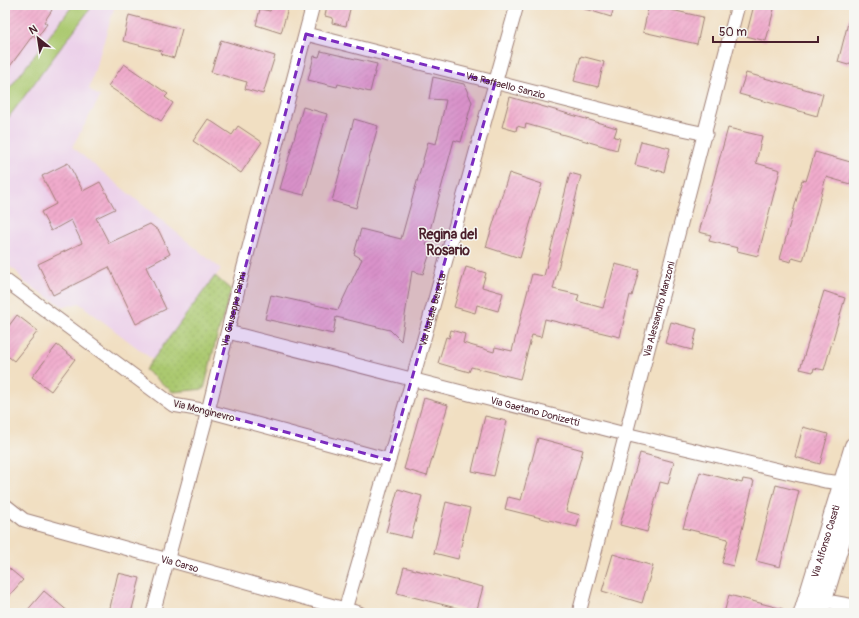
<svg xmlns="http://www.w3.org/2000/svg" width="859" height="618" font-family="Pangolin,sans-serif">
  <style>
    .built { fill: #ecd1ea }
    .park { fill: url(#park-dots); stroke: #7a744e }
    .pitch { fill: #abc970; stroke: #7a744e }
    .building { fill: url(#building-hatch) }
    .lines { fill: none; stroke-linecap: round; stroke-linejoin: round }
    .minor-casing { stroke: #9e7f76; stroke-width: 15 }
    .secondary-casing { stroke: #9e7f76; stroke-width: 20 }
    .minor { stroke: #fff; stroke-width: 13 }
    .secondary { stroke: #fff; stroke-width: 18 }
    .marked { fill: #7b2cbf; fill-opacity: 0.2; stroke: #7b2cbf; stroke-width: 3; stroke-dasharray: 8 5; stroke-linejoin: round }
    .labels { text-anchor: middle; stroke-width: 3; stroke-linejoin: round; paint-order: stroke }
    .street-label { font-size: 10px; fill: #4a1f2b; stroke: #f6f6f2 }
    .district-label { font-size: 14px; font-weight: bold; fill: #4a1f2b; stroke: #f6f6f2 }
  </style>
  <defs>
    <pattern id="park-dots" width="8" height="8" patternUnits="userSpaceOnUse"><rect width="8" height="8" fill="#abc970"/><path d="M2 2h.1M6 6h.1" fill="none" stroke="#95ac61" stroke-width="1.8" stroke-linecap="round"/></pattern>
    <pattern id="building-hatch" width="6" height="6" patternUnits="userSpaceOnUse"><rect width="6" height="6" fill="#f0abcc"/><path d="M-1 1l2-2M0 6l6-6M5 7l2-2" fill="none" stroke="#cf93af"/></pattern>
  </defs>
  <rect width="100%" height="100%" fill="#f6f6f2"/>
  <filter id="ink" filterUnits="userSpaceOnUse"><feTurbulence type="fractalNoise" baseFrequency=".025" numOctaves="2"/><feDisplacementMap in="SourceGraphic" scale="8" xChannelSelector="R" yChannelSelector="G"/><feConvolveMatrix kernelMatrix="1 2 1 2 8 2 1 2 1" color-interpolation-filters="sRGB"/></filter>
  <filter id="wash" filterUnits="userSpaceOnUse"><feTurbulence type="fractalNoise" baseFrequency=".012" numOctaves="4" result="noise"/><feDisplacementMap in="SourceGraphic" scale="16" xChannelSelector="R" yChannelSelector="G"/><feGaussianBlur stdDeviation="0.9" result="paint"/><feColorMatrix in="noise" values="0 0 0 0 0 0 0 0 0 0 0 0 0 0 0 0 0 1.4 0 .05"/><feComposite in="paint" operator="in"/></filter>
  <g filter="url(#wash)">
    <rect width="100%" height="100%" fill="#f1dfc2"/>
    <!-- built -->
    <path class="built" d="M5,5h110l-26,84 11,8 -28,50 149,122 -68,91 -74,-57 -15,4 -40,-25 -8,-11 -11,-8z"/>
    <!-- park -->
    <path class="park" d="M215,276l16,14 -15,50 -12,49 -31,3 -28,-22z"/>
    <!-- pitch -->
    <path class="pitch" d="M73,5h20l-88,117v-28z"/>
    <g id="blocks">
      <!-- building -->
      <path class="building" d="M5,5h41l6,5 -8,12 3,2 -10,14 -4,-3 -28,38z
        M272,5h17l-8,28 -25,-8 4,-16 10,2z
        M327,5h24l-5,21 -14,-3 1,-5 -8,-2z
        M582,5h33l-4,12 -29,-9z
        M649,5l54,12 -6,27 -54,-12z
        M754,5h21l-9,36 -20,-5z
        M129,15l53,14 -8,29 -13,-4 1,-3 -39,-10z
        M850,15l4,1v48l-5,-1 -1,2 -10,-3z
        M221,40l54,16 -12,38 -18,-5 2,-7 -36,-10z
        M321,51l56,13 -7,28 -32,-8 -1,3 -29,-7 6,-24 5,1z
        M581,56l23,6 -6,25 -24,-6z
        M124,64l44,30 -3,3 8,6 -12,18 -53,-35z
        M746,73l77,21 -6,22 -78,-22z
        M433,77l31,7 8,18 -11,40 -7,-2 -28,105 6,2 -9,27 -11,-3 -11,70 -11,-11 -54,-13 -3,17 -68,-15 6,-24 67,15 24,-51 -8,-5 7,-25 40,10 27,-97 8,2 10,-44 -17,-1z
        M510,97l107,31 -3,9 6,1 -3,12 -91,-26 -1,4 -8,-2 -1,5 -14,-4z
        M303,107l24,7 -23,81 -24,-6z
        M208,119l24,16 6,-9 24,16 -21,31 -48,-32z
        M354,119l24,7 -22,82 -24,-7z
        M728,128l34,8 -6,27 24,7 -22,86 -21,-5 1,-3 -29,-7 2,-6 -12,-3z
        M641,141l29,7 -6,24 -29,-7z
        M815,152l39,11v6l-4,15 -24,-7 -23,84 -11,-3 -1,4 -11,-3 22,-79 4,1z
        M68,163l15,28 17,-9 15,27 -19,9 13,25 41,-19 9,7 11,23 -24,13 20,42 -30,15 -27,-57 -56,28 -15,-31 44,-21 -11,-23 -20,11 -10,-19 15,-8 -14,-28z
        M509,173l33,11 -22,74 -34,-11z
        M570,173l11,3 -28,113 26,6 -2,6 26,7 12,-44 24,6 -7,26 -2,-1 -10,42 -75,-18 -4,18 -9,-2 -12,44 -49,-12 -2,5 -31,-9 8,-26 3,1 2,-8 14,4 -2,9 31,9 1,-5 17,4 20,-77 12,2z
        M466,267l20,6 -4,14 21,6 -5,18 -21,-6 -2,8 -21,-6z
        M824,291l21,7 -21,72 -10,-2 -1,4 -13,-3z
        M17,315l21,16 -24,30 -9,-7v-23z
        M671,322l26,7 -5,21 -27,-7z
        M57,345l18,14 -24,32 -19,-14z
        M424,398l24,7 -21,71 -23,-7z
        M485,416l22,5 -13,55 -22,-5z
        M803,427l25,7 -8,30 -25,-7z
        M538,438l45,12 -17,61 14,4 -3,12 -72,-18 3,-12 13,3z
        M640,453l34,9 -6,22 -8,-2 -13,50 -27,-7z
        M700,472l42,11 1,-4 11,2 -21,85 -11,-3 6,-24 -45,-11z
        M776,485l23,6 -19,76 -24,-6z
        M398,489l24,7 -11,42 -25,-6z
        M446,502l24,6 -12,51 -24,-6z
        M613,554l40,12 -11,37 -40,-12z
        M5,565l18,15 -18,20z
        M404,567l79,20 -7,26 -79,-20z
        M118,573l22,5 -9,35 -22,-1z
        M44,591l26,22h-45z
        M729,595l54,14 -1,4h-58z"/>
    </g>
  </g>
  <g filter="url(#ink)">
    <use href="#blocks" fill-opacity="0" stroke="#9e7f76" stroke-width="1"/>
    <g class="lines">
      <!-- minor casing -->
      <g class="minor-casing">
        <g id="minor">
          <path id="s1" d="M306,34l353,90 47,10"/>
          <path d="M5,280l168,125 35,6 181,49"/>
          <path id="s2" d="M228,332l397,102 200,47 29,3"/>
          <path id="s3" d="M5,505l19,15 335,93"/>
          <path d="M815,599l39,7"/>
          <path id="s4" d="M153,613l55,-202 30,-122 75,-284"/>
          <path id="s5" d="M344,613l69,-235 104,-373"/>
          <path id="s6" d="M579,613l159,-608"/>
        </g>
      </g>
      <!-- secondary casing -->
      <g class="secondary-casing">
        <g id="secondary">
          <path id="s7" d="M803,613l51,-167"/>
          <path d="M819,613l35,-115"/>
        </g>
      </g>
      <!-- minor -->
      <use href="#minor" class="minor"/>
      <!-- secondary -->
      <use href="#secondary" class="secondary"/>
    </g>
  </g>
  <!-- marked area -->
  <path class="marked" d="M306,34l189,49 -106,377 -181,-49z"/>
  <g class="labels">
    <!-- street labels -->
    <g class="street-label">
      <text dy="4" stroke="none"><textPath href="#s1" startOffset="206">Via Raffaello Sanzio</textPath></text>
      <text dy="4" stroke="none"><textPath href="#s4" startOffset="314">Via Giuseppe Parini</textPath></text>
      <text dy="4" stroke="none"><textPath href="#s5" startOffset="316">Via Natale Beretta</textPath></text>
      <text dy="4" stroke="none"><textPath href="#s6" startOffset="314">Via Alessandro Manzoni</textPath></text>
      <text transform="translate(204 410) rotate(14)" y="4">Via Monginevro</text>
      <text dy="4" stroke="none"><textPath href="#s2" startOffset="317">Via Gaetano Donizetti</textPath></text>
      <text dy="4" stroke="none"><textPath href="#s7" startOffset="75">Via Alfonso Casati</textPath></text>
      <text dy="4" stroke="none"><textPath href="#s3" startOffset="186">Via Carso</textPath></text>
    </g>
    <!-- district labels -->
    <g class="district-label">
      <text x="448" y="239">Regina del<tspan x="448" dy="16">Rosario</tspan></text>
    </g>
  </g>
  <!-- margin -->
  <rect width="859" height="618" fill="none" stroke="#f6f6f2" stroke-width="20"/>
  <!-- north arrow -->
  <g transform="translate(38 38) rotate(330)" stroke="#f6f6f2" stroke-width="3" paint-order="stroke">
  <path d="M0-3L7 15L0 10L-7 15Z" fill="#4a1f2b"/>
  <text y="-6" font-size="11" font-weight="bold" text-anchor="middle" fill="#4a1f2b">N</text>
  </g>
  <!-- scale -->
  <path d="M713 36v6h105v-6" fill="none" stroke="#4a1f2b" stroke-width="2"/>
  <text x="719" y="36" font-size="12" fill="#4a1f2b" stroke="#f6f6f2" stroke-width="3" paint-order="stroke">50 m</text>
</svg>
